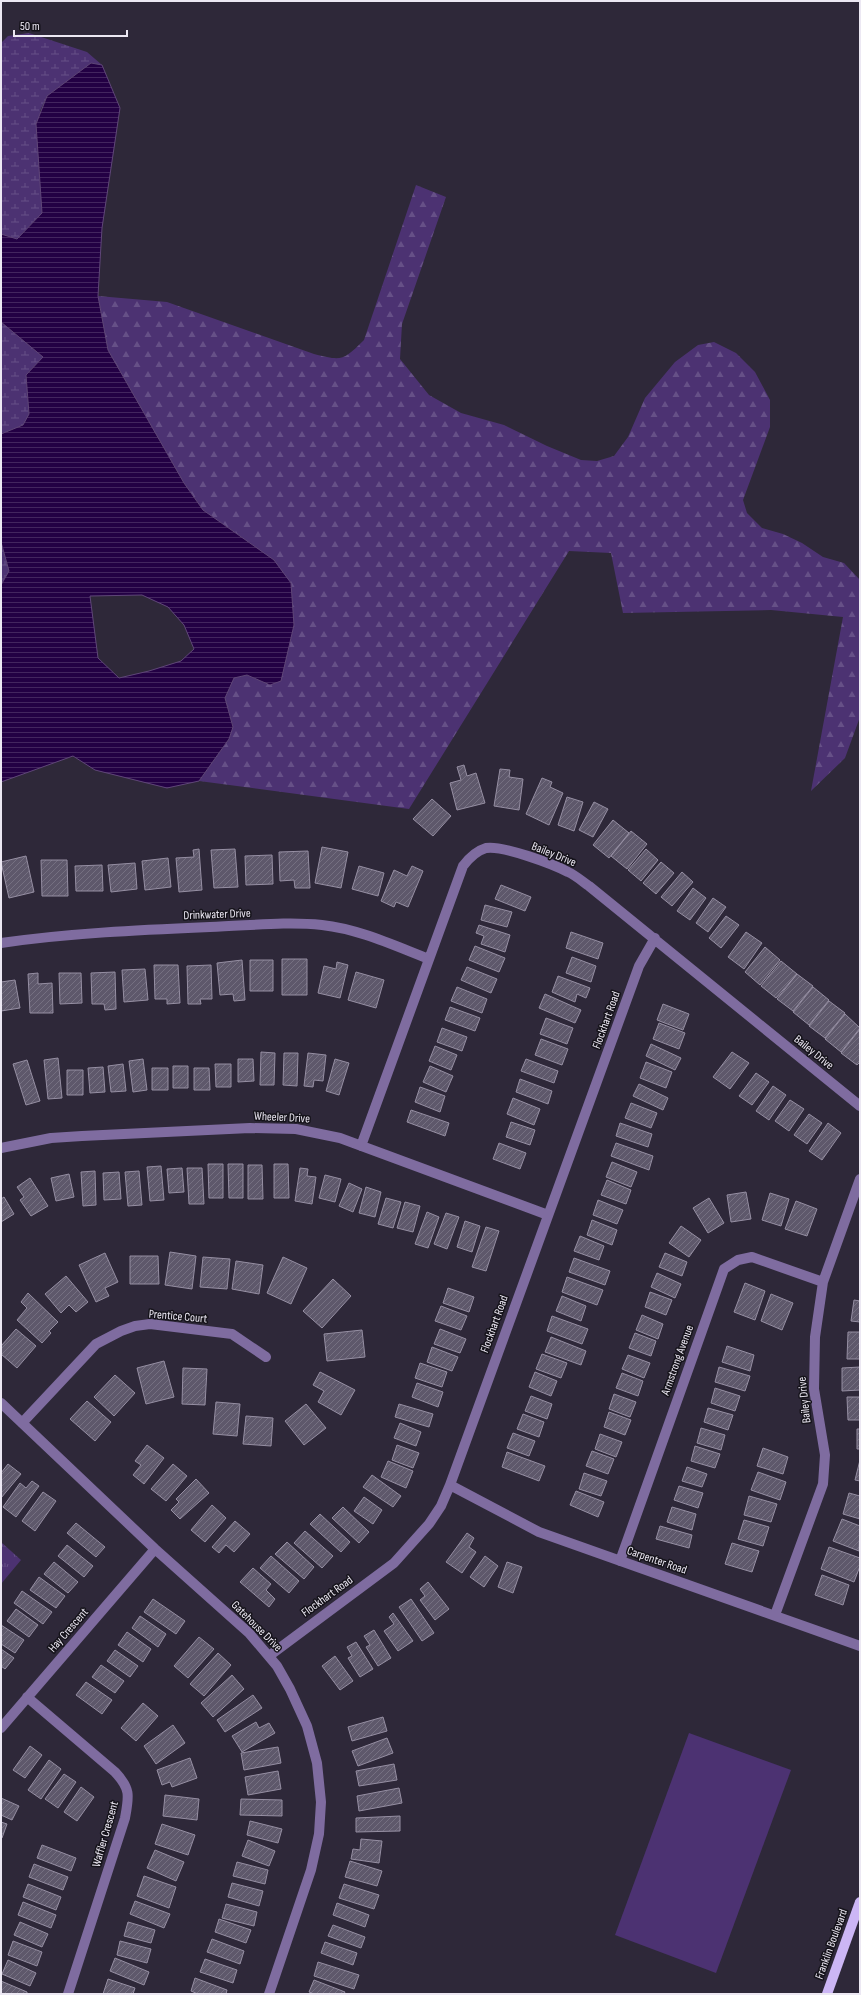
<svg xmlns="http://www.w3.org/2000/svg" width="861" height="1995" font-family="'Sofia Sans Condensed',sans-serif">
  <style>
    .grass { fill: url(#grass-tufts) }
    .forest { fill: url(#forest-firs) }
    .wetland { fill: url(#wetland-marsh) }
    .pitch { fill: #4c3272 }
    .water { fill: url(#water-rules); stroke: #5f4678; fill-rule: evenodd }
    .building { fill: url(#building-hatch); stroke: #968fa3 }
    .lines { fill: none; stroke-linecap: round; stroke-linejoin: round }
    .minor { stroke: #7f6ca0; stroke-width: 10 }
    .major { stroke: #ccb6f5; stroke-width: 10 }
    .labels { text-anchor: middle; stroke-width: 3; stroke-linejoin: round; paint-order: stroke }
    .street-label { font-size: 12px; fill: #ece8f3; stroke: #15131a }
  </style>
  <defs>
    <pattern id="grass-tufts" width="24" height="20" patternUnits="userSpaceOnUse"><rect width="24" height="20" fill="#4c3272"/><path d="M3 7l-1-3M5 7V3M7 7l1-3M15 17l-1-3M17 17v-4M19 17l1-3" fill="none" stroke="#665087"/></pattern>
    <pattern id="forest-firs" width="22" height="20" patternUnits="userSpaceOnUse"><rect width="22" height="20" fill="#4c3272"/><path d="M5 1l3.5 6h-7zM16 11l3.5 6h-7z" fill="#665087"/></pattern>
    <pattern id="wetland-marsh" width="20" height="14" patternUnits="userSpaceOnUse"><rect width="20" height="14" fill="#4c3272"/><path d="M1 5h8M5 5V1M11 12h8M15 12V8" fill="none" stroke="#665087"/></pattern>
    <pattern id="water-rules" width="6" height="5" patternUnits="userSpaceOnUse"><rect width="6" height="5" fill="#230044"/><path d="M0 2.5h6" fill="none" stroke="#43255f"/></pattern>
    <pattern id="building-hatch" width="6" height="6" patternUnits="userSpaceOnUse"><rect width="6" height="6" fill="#5e586b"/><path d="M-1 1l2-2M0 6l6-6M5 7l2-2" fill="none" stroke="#757081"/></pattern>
  </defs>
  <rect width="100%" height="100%" fill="#2e2839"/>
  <!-- grass -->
  <path class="grass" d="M1,1542l20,18 -20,24z"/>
  <!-- forest -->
  <path class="forest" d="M416,185l30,12 -44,127 -2,35 29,36 32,18 43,12 43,21 34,14 16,1 17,-5 14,-19 17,-39 30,-36 23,-17 16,-3 22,11 19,19 15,28v27l-27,73 4,13 15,15 21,6 19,9 21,14 21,6 16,17v137l-15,41 -34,33 32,-174 -72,-7 -148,3 -12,-60 -42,-2 -160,258 -210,-28 30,-42 4,-13 -8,-28 9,-20 13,-3 23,10 4,-125 -71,-50 -19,-27 -76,-133 -10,-54 69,6 147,52c28,7 29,7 50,-14z"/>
  <!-- wetland -->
  <path class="wetland" d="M29,33l58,19 15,13 -11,-2 -44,33 -7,15 2,102 -25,26 -16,-5v-191l7,-7z
    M1,322l42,35 -17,18 3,39 -6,11 -22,9z
    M1,542l8,29 -8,14z"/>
  <!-- pitch -->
  <path class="pitch" d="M689,1733l102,37 -75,203 -101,-38z"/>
  <!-- water -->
  <path class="water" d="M91,63l11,2 18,43 -18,120 -4,68 10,54 76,133 19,27 71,50 17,23 3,42 -13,56 -11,4 -23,-10 -13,3 -9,20 8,29 -4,12 -30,42 -32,7 -72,-18 -22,-14 -72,26v-197l8,-14 -8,-29v-108l22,-9 6,-11 -3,-39 17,-18 -42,-35v-88l16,5 25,-26 -6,-89 11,-28zM142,595l26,12 16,18 10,24 -13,12 -32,10 -30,7 -21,-20 -8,-62z"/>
  <!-- building -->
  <path class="building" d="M464,765l3,11 9,-3 9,30 -28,7 -7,-27 11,-3 -4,-13z
    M500,769l10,1 -1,7 14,2 -4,31 -25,-4z
    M542,778l10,4 -2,5 13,6 -14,32 -23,-11z
    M567,797l16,5 -9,29 -16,-6z
    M432,799l19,17 -18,20 -20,-17z
    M594,802l14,7 -15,28 -14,-7z
    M613,820l16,13 -20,25 -16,-13z
    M631,831l16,13 -20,25 -16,-13z
    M322,847l26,5 -7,36 -26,-5z
    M199,849l3,41 -23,2 -3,-34 18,-1 -1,-7z
    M235,849l3,38 -24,1 -3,-38z
    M646,849l12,11 -17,21 -13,-11z
    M308,851l2,37h-15l-1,-8 -14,1 -1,-29z
    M272,855l1,29 -27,1 -1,-29z
    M26,856l8,36 -25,6 -8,-36z
    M168,858l3,29 -26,3 -3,-29z
    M41,860h26l1,36h-26z
    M661,862l13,11 -18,21 -13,-11z
    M135,863l2,26 -26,3 -3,-27z
    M102,865l1,26h-27l-1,-25z
    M359,866l25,7 -6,23 -26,-7z
    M412,866l11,5 -15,36 -12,-5 -2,5 -13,-6 13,-31 13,6z
    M682,872l11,10 -21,24 -11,-9z
    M501,885l30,12 -6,14 -30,-12z
    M693,888l13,10 -16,22 -13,-9z
    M713,898l13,9 -18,25 -12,-9z
    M485,905l27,7 -5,15 -26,-7z
    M726,916l13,9 -18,23 -12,-10z
    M479,925l31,10 -5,17 -24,-8 3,-8 -8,-3z
    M571,932l32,11 -5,16 -32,-11z
    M746,932l16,11 -18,26 -16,-12z
    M475,946l30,12 -6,14 -30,-12z
    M765,947l15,13 -20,25 -15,-13z
    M572,957l24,9 -5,16 -25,-9z
    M282,959h25v36h-25z
    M242,960l3,40 -11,1 -1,-7 -13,1 -3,-32z
    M250,960h23v31h-23z
    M781,961l16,13 -21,24 -15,-12z
    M337,962l11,3 -8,33 -22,-5 6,-27 12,3z
    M154,965h24l2,38 -13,1v-5h-12z
    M211,965l1,34h-12l1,5h-13l-1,-38z
    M467,967l30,12 -6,14 -30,-13z
    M145,969l3,31 -24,2 -2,-32z
    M115,972l1,37 -11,1 -1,-6h-12l-1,-31z
    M356,972l28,8 -8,28 -28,-8z
    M38,973v11l14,-1 1,30h-23l-2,-39z
    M59,973h22l1,30 -22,1z
    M797,974l16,12 -20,25 -16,-12z
    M558,976l32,12 -4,10 -9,-4 -2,8 -23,-10z
    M15,980l5,28 -19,3v-29z
    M457,987l30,12 -5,14 -31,-12z
    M813,987l16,13 -20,25 -16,-13z
    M545,994l36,16 -6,13 -36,-15z
    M829,1001l16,12 -20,25 -16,-12z
    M663,1004l26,10 -6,16 -26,-10z
    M450,1007l30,11 -5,13 -30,-11z
    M845,1014l15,14 -19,24 -16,-13z
    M546,1018l27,10 -6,16 -27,-10z
    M659,1023l26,10 -6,16 -26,-10z
    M442,1028l25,9 -5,14 -25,-9z
    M860,1029v33l-3,3 -16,-12z
    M541,1039l27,10 -6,16 -27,-10z
    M651,1044l30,14 -6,12 -29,-14z
    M435,1046l22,9 -6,15 -22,-9z
    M261,1052l14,1 -1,32h-14z
    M732,1052l17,11 -19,26 -17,-12z
    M284,1053h14l-1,33 -14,-1z
    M308,1053l18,2 -3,26 -9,-1 -1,7 -9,-1z
    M58,1058l4,40 -14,1 -4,-39z
    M143,1059l4,31 -14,2 -4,-31z
    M238,1059h15l1,22 -16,1z
    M335,1059l14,4 -10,32 -13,-4z
    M526,1059l32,12 -4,12 -33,-12z
    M27,1060l13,41 -14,4 -13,-41z
    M646,1062l26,10 -6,16 -26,-10z
    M123,1064l3,27 -15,1 -3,-26z
    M215,1064h16v23h-15z
    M173,1066h15v22h-15z
    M430,1066l23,10 -7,16 -23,-10z
    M103,1067l2,25 -15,1 -2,-25z
    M152,1068h16v22h-16z
    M194,1068h15l1,22h-16z
    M67,1070h16v25h-16z
    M756,1073l13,9 -17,23 -13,-9z
    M520,1079l32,12 -4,13 -32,-12z
    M639,1084l29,14 -5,12 -30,-14z
    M773,1086l13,9 -17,25 -13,-9z
    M420,1087l25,9 -5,16 -25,-10z
    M513,1098l27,11 -6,16 -27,-11z
    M790,1100l14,9 -15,22 -14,-10z
    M631,1103l26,10 -6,15 -26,-10z
    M411,1110l38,13 -4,13 -38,-14z
    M809,1114l13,9 -15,21 -13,-9z
    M511,1122l24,8 -5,15 -24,-8z
    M620,1123l32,11 -4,13 -32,-11z
    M828,1123l13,10 -19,27 -13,-9z
    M499,1143l27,10 -6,16 -27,-10z
    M616,1143l37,13 -4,14 -38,-14z
    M612,1162l25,10 -6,15 -25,-10z
    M208,1164h15v34h-14z
    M228,1164h15v34h-14z
    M274,1164h14l1,34h-15z
    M248,1165h14l1,34h-15z
    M161,1166l3,34 -14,1 -3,-34z
    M182,1168l2,24 -15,1 -2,-24z
    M187,1168h15l2,36h-15z
    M300,1168l8,1 -1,7 9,1 -4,27 -17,-3z
    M95,1171l1,34 -13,1 -2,-34z
    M139,1171l3,34 -14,1 -3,-34z
    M119,1172l2,27 -17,1 -1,-27z
    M69,1174l5,23 -18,4 -5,-23z
    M325,1175l16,4 -6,23 -16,-4z
    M30,1178l18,28 -17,10 -11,-16 4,-3 -7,-10z
    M607,1180l24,10 -5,14 -25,-9z
    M349,1183l13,6 -9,23 -14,-6z
    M366,1187l15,5 -6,25 -16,-4z
    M746,1192l5,27 -20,3 -4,-27z
    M770,1193l19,6 -8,27 -19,-6z
    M4,1197l10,17 -13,8v-23z
    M386,1198l15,4 -8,26 -15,-4z
    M709,1198l15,25 -16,10 -15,-25z
    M598,1200l25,10 -6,14 -24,-9z
    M796,1201l21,8 -10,27 -22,-7z
    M405,1202l15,4 -7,26 -16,-4z
    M427,1212l12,5 -11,31 -13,-4z
    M446,1213l13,4 -12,32 -13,-5z
    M592,1220l25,10 -5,15 -25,-10z
    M465,1221l15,5 -8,26 -15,-5z
    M681,1226l20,14 -12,17 -20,-14z
    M486,1227l13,4 -13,40 -14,-4z
    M580,1236l24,10 -5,14 -25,-9z
    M170,1252l26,4 -4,33 -27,-4z
    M105,1253l13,29 -13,6 4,8 -13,6 -17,-37z
    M665,1253l22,9 -5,14 -23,-9z
    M130,1256h28l1,28h-29z
    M203,1257l27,2 -3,30 -27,-2z
    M283,1257l24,11 -16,36 -24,-11z
    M574,1258l36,13 -5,14 -36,-13z
    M236,1261l27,4 -4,29 -27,-5z
    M657,1273l24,11 -6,14 -24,-11z
    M66,1276l22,26 -12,10 -7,-7 -8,8 -16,-19z
    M567,1277l36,13 -6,15 -35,-13z
    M333,1279l18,17 -29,32 -19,-17z
    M745,1283l20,8 -10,29 -21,-8z
    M448,1288l26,9 -5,15 -26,-9z
    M650,1292l22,8 -6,15 -21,-8z
    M28,1293l30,29 -9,9 2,2 -9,10 -25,-23 10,-12 -6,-6z
    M771,1294l22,9 -11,27 -21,-9z
    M562,1296l24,10 -5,15 -25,-10z
    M854,1300l6,1v21l-9,-1z
    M441,1306l26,10 -6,14 -26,-9z
    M642,1315l21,9 -5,15 -22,-9z
    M552,1316l36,13 -6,15 -35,-13z
    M16,1329l20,17 -19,22 -16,-14v-8z
    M440,1329l26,10 -6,14 -26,-9z
    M362,1330l3,27 -38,4 -3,-27z
    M848,1332h12v27h-13z
    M635,1333l21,8 -5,15 -22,-8z
    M551,1337l35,14 -5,14 -36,-13z
    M727,1346l27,9 -4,16 -28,-9z
    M432,1347l26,10 -6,14 -25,-9z
    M542,1354l25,9 -6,15 -25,-9z
    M628,1355l22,8 -6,15 -22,-9z
    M164,1361l10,36 -28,7 -9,-36z
    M420,1363l27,9 -5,15 -27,-9z
    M719,1367l31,9 -5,15 -30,-9z
    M860,1367v23l-18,1v-23z
    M183,1368l24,1 -2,36 -23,-1z
    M320,1372l35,18 -14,25 -23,-13 6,-11 -11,-6z
    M535,1372l22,9 -6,15 -22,-9z
    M622,1373l21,8 -5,15 -22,-8z
    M115,1375l20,18 -21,23 -20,-19z
    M417,1383l26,9 -5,15 -26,-10z
    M715,1388l25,8 -5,15 -24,-8z
    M614,1394l22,8 -6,15 -21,-8z
    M531,1396l21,8 -5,15 -22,-8z
    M847,1397h13v23h-12z
    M87,1401l24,21 -16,19 -25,-22z
    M216,1402l24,2 -3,32 -24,-2z
    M306,1404l20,24 -22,17 -19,-24z
    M399,1404l34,10 -4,13 -34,-10z
    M708,1408l25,7 -5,15 -24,-8z
    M609,1412l22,8 -6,15 -21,-8z
    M523,1414l21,8 -5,15 -22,-8z
    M246,1416l27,2 -2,28 -28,-2z
    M400,1423l21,9 -5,14 -22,-8z
    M701,1428l24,7 -4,15 -24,-7z
    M857,1429h3v20h-3z
    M513,1433l22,8 -6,15 -22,-8z
    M600,1434l22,8 -6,15 -21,-8z
    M147,1445l17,13 -20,26 -11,-9 8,-10 -6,-4z
    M397,1445l22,8 -6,15 -21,-8z
    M695,1446l25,8 -5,14 -24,-7z
    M763,1448l25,9 -5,17 -26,-8z
    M592,1451l22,8 -6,15 -22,-8z
    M507,1452l38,14 -6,15 -37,-14z
    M860,1460v21l-5,-1z
    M388,1461l25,10 -7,17 -25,-11z
    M8,1464l13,10 -20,24v-25z
    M173,1464l14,12 -21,25 -15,-12z
    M687,1467l20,7 -5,13 -20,-6z
    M758,1472l28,10 -6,18 -29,-10z
    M584,1473l23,8 -6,15 -22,-7z
    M372,1475l29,21 -8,11 -30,-20z
    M196,1479l13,14 -29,26 -9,-9 8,-8 -3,-3z
    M32,1481l7,5 -23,31 -13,-10 17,-24 6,5z
    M679,1486l24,7 -5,15 -24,-8z
    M576,1491l28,11 -6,15 -28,-12z
    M43,1492l13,9 -21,30 -13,-10z
    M849,1493l11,3v23l-17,-5z
    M749,1496l28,8 -6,18 -27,-7z
    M364,1497l18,13 -9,14 -19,-13z
    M212,1505l14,13 -21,24 -14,-12z
    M343,1507l26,25 -10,11 -27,-25z
    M672,1507l24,7 -4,16 -25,-8z
    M320,1514l30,28 -9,10 -31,-28z
    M842,1519l18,7 -1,25 -26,-10z
    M744,1520l25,7 -6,19 -25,-7z
    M235,1521l15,13 -16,18 -8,-7 -7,8 -7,-6z
    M76,1523l29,24 -9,10 -29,-24z
    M660,1526l32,9 -3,13 -33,-9z
    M305,1531l28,25 -11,12 -28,-25z
    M467,1533l7,5 -5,9 7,5 -14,21 -16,-11z
    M287,1542l27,25 -10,12 -29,-25z
    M732,1543l27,8 -7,21 -27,-8z
    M67,1545l26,21 -9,11 -26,-21z
    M829,1547l31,11v8l-6,16 -33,-13z
    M271,1556l28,25 -10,12 -29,-25z
    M485,1556l13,10 -14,21 -14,-10z
    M54,1562l24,20 -10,11 -24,-19z
    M507,1562l15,5 -9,26 -15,-6z
    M253,1568l18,16 -5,6 9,9 -6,8 -29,-25z
    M822,1575l27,10 -6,20 -28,-10z
    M39,1577l26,19 -9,12 -26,-18z
    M428,1582l21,27 -14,11 -15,-20 5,-4 -5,-7z
    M22,1591l30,21 -9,12 -29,-21z
    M153,1599l32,22 -9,13 -32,-22z
    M411,1599l23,34 -12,8 -23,-34z
    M16,1609l22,16 -9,12 -22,-16z
    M393,1613l20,28 -15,10 -14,-20 10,-7 -5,-7z
    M140,1616l26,18 -8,13 -26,-19z
    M1,1625l23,15 -9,13 -14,-9z
    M374,1630l17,28 -13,8 -12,-19 4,-2 -6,-9z
    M127,1632l24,17 -8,13 -25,-17z
    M199,1637l15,12 -26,29 -14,-12z
    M356,1642l17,27 -13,8 -12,-19 4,-2 -5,-9z
    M1,1649l13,9 -9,11 -4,-3z
    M115,1650l23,16 -8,11 -23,-16z
    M218,1653l13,12 -27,31 -14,-12z
    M335,1656l18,25 -13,9 -18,-24z
    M101,1665l23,16 -9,12 -23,-16z
    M232,1675l12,14 -31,28 -12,-14z
    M86,1682l26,18 -10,14 -26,-19z
    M253,1695l9,13 -37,24 -8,-12z
    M143,1703l15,13 -22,25 -15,-13z
    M383,1717l4,14 -35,10 -4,-14z
    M256,1722l3,6 10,-5 6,10 -33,19 -10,-16z
    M173,1725l12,18 -29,21 -12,-18z
    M387,1738l6,15 -35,13 -6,-15z
    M30,1746l12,9 -17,23 -12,-8z
    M278,1747l3,16 -37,7 -3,-17z
    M190,1758l7,20 -25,9 -2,-5 -8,3 -5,-15z
    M49,1760l12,9 -20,30 -13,-9z
    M394,1764l3,16 -38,6 -3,-15z
    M278,1771l3,18 -33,6 -3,-18z
    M64,1774l12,8 -18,26 -13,-9z
    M81,1787l13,10 -17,24 -13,-9z
    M399,1788l3,15 -43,8 -2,-15z
    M165,1795l34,4 -2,21 -34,-4z
    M1,1798l18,8 -7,14 -11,-5z
    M241,1799l41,1v16l-42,-1z
    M400,1816v15l-44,1v-14z
    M250,1821l32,8 -4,14 -31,-8z
    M1,1822l6,2 -5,14h-1z
    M162,1824l33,11 -7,20 -33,-11z
    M361,1839l21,2 -3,22 -28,-4 2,-10 7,1z
    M248,1840l27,11 -6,15 -27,-10z
    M42,1845l34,13 -5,13 -34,-13z
    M155,1850l29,12 -8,19 -29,-13z
    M350,1861l32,10 -5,15 -32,-9z
    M237,1862l31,8 -3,14 -32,-8z
    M34,1864l34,13 -5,13 -34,-13z
    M144,1876l32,11 -7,21 -32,-12z
    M232,1883l31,8 -4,15 -31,-9z
    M28,1884l33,13 -5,13 -33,-13z
    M344,1884l35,11 -5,14 -35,-11z
    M135,1901l35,13 -6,14 -34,-14z
    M23,1902l33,13 -5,13 -33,-13z
    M337,1903l32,12 -4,12 -32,-12z
    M226,1904l31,8 -3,14 -32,-8z
    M219,1919l32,11 -5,13 -31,-11z
    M20,1922l28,12 -6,13 -28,-12z
    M128,1922l27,8 -4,13 -27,-7z
    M333,1925l32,12 -4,11 -33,-12z
    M212,1939l32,12 -4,13 -33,-12z
    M13,1941l29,11 -5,14 -29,-11z
    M120,1941l31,8 -4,14 -30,-8z
    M325,1942l32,11 -4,12 -32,-12z
    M115,1958l34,14 -5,13 -34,-14z
    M205,1959l32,11 -4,13 -33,-11z
    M8,1960l28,13 -6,13 -28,-12z
    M318,1962l41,13 -5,14 -40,-13z
    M195,1978l32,12 -1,4h-28l-7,-3z
    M108,1979l27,9 -2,6h-30z
    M314,1980l31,12 -1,2h-30l-5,-2z
    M1,1981l26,11v2h-26z"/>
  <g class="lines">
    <!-- minor -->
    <path class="minor" d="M1,943c69,-10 139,-13 209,-16 37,-1 75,-6 112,-2 37,4 73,21 107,34
      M361,1146l102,-280c6,-8 13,-15 23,-18 16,-3 67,16 82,24 7,3 14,9 21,14l271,220
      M1,1148l50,-10 31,-2 168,-8 46,1 44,9 208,77
      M1,1403l154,146 94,84 28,33 13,23 17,37 10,37 4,39 -2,32 -8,36 -42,124
      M22,1423l74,-79 25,-13 14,-5 15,-2 82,10 34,23
      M450,1485l89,47 321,114
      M620,1561l104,-292 14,-9 14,-3 71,25
      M775,1615l48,-131 2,-29 -11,-66 1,-52 8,-55 37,-103
      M269,1656l125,-93 35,-39 12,-18 9,-21 189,-519 16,-28
      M27,1697l88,75c16,17 14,24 10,46l-57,176
      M1,1728l154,-179"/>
    <!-- major -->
    <path class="major" d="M827,1994l33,-92"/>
  </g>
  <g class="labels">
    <!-- street labels -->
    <g class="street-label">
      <text transform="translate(554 854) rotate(22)" y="4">Bailey Drive</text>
      <text transform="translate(217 914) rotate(-2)" y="4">Drinkwater Drive</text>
      <text transform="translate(606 1020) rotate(-70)" y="4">Flockhart Road</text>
      <text transform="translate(814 1052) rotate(39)" y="4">Bailey Drive</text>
      <text transform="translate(282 1117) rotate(3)" y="4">Wheeler Drive</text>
      <text transform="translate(178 1316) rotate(5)" y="4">Prentice Court</text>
      <text transform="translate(494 1324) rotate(-70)" y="4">Flockhart Road</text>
      <text transform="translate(677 1360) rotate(-70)" y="4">Armstrong Avenue</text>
      <text transform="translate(804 1400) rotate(-96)" y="4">Bailey Drive</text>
      <text transform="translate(657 1560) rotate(19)" y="4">Carpenter Road</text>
      <text transform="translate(327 1596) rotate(-36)" y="4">Flockhart Road</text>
      <text transform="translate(257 1626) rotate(45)" y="4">Gatehouse Drive</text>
      <text transform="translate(68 1630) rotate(-49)" y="4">Hay Crescent</text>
      <text transform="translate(105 1834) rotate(-74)" y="4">Waffler Crescent</text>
      <text transform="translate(831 1944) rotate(-70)" y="4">Franklin Boulevard</text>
    </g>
  </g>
  <!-- border -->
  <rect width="861" height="1995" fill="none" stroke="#ece8f3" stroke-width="4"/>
  <!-- scale -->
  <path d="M14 30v6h113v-6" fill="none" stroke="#ece8f3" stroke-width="2"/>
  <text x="20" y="30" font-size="12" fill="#ece8f3" stroke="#15131a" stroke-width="3" paint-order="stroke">50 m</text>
</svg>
